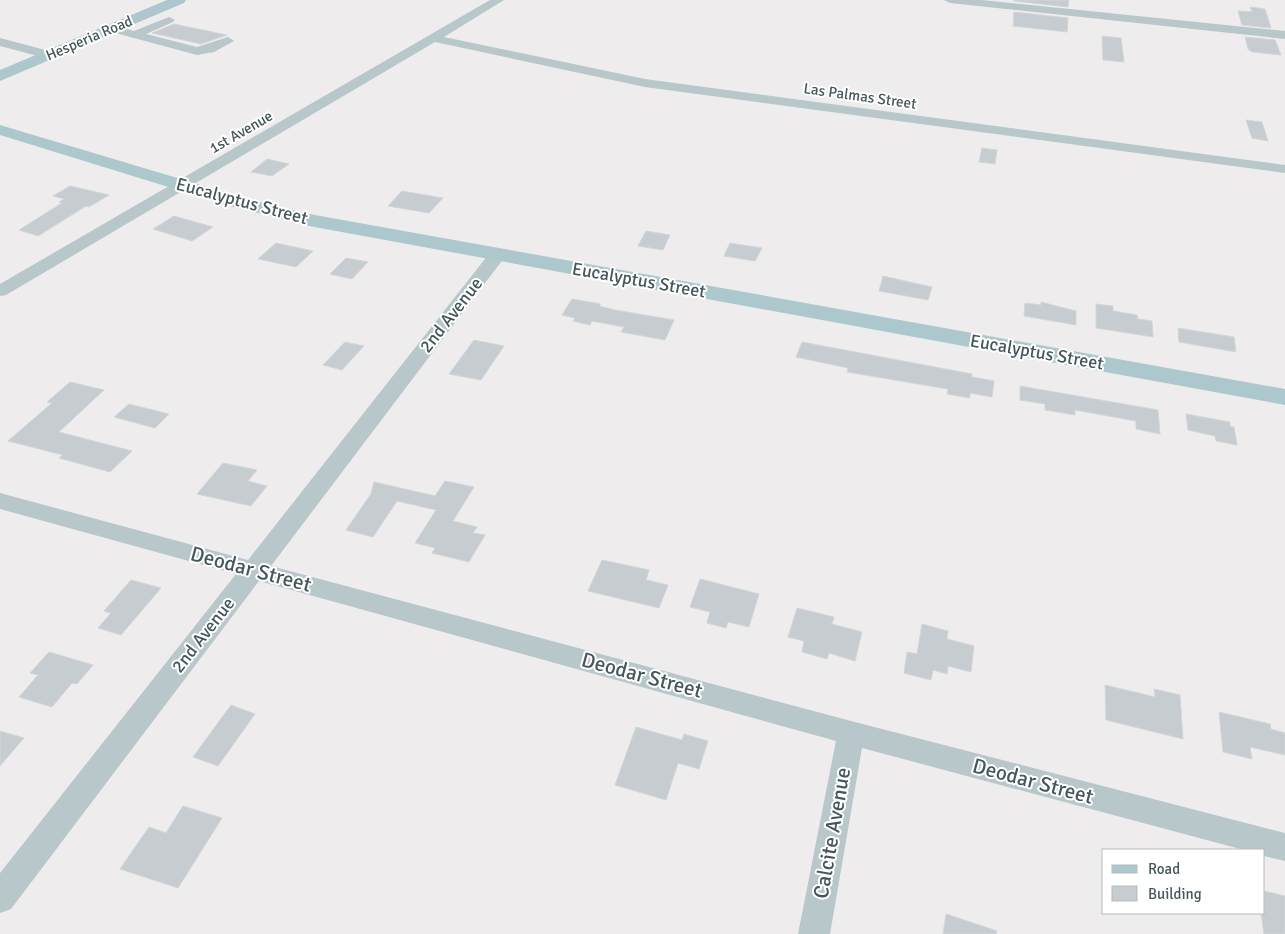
<svg xmlns="http://www.w3.org/2000/svg" width="1285" height="934" font-family="Signika,sans-serif">
<style>
.building{fill:#c6cccf;stroke:#d1d6d8}
.lines{fill:none;stroke-linecap:round;stroke-linejoin:round}
.minor{fill:#b8c7ca;fill-rule:evenodd}
.major{fill:#acc8cc;fill-rule:evenodd}
.labels{text-anchor:middle;dominant-baseline:central;stroke-width:4;stroke-linejoin:round;paint-order:stroke}
.far-street-label{font-size:15px;fill:#45575a;stroke:#fff}
.street-label{font-size:18px;fill:#45575a;stroke:#fff}
.near-street-label{font-size:21px;fill:#45575a;stroke:#fff}
</style>
<rect width="100%" height="100%" fill="#efecee"/>
<g class="building">
<polygon points="1014,0 1069,0 1068,7 1014,1"/>
<polygon points="1250,7 1265,9 1271,28 1242,25 1238,11 1252,12"/>
<polygon points="1014,12 1068,18 1067,32 1013,26"/>
<polygon points="174,24 227,35 201,44 152,33"/>
<polygon points="1102,36 1121,38 1124,62 1103,60"/>
<polygon points="1245,37 1275,40 1281,55 1252,52 1248,49"/>
<polygon points="1246,120 1262,122 1268,141 1252,138"/>
<polygon points="982,148 997,150 995,164 979,162"/>
<polygon points="267,159 289,164 272,176 251,172"/>
<polygon points="70,186 109,195 89,207 86,206 38,236 19,230 62,203 59,202 64,199 53,196"/>
<polygon points="402,191 443,198 429,213 388,206"/>
<polygon points="174,216 213,227 192,241 153,229"/>
<polygon points="646,231 670,235 663,250 638,246"/>
<polygon points="276,243 313,251 296,267 258,259"/>
<polygon points="730,243 762,248 755,261 724,256"/>
<polygon points="346,258 368,262 352,279 330,274"/>
<polygon points="883,276 932,287 928,300 879,291"/>
<polygon points="572,299 601,304 599,306 615,310 674,320 665,340 621,332 624,327 592,321 590,325 573,321 575,318 562,315"/>
<polygon points="1041,302 1076,311 1076,325 1024,316 1025,303 1041,305"/>
<polygon points="1096,304 1113,306 1113,311 1137,315 1138,319 1152,321 1153,337 1096,328"/>
<polygon points="1178,328 1234,337 1236,352 1179,342"/>
<polygon points="474,340 504,346 481,380 449,374"/>
<polygon points="345,342 364,346 342,370 323,365"/>
<polygon points="802,342 972,374 972,377 994,381 992,397 970,393 970,398 947,394 948,389 847,372 848,368 796,357"/>
<polygon points="70,382 104,390 59,432 132,451 110,472 59,458 63,455 8,441 52,403 47,402"/>
<polygon points="1020,386 1158,410 1160,434 1136,429 1136,421 1075,410 1075,415 1045,410 1045,404 1020,400"/>
<polygon points="129,404 169,414 155,428 114,417"/>
<polygon points="1186,414 1230,422 1230,426 1234,427 1237,445 1216,441 1215,436 1188,430"/>
<polygon points="223,463 257,470 248,481 267,486 251,506 197,494"/>
<polygon points="445,481 474,487 453,521 477,527 473,533 485,535 469,562 432,553 435,548 415,543 436,510 397,501 373,537 346,530 371,494 374,482 435,496"/>
<polygon points="602,560 649,570 646,580 668,585 659,608 588,591"/>
<polygon points="700,579 759,594 749,627 728,622 726,628 707,623 710,612 690,607"/>
<polygon points="131,580 161,588 121,635 98,628 111,613 104,611"/>
<polygon points="797,608 834,617 832,624 862,632 855,661 829,653 827,659 802,652 804,641 788,637"/>
<polygon points="922,624 948,631 947,639 974,646 971,672 948,666 947,674 933,670 931,680 904,673 907,652 917,654"/>
<polygon points="49,652 93,665 77,684 72,683 52,707 19,697 38,675 30,673"/>
<polygon points="1105,685 1155,697 1154,689 1180,695 1183,739 1106,720"/>
<polygon points="231,705 255,714 218,766 193,757"/>
<polygon points="1219,712 1270,724 1271,729 1285,733 1285,755 1250,747 1252,759 1223,752"/>
<polygon points="636,727 682,740 684,734 708,741 699,769 678,763 666,800 615,785"/>
<polygon points="0,731 24,738 0,766"/>
<polygon points="183,806 222,818 178,888 120,869 149,827 166,833"/>
<polygon points="1264,891 1285,896 1285,934 1264,934 1261,913 1264,913"/>
<polygon points="946,914 997,931 996,934 943,934"/>
</g>
<g class="lines">
<g class="minor">
<polygon points="490,0 504,0 444,37 645,79 1285,165 1285,173 645,87 435,42 6,295 0,296 0,284"/>
<polygon points="944,0 982,0 1285,31 1285,39 950,3"/>
<polygon points="169,17 175,20 173,22 146,34 197,47 228,37 234,41 214,52 197,55 108,31 106,29 112,25 134,31"/>
<polygon points="0,38 53,52 55,55 49,59 0,46"/>
<polygon points="498,249 504,250 506,254 504,258 271,566 851,721 1285,833 1285,861 1264,856 1264,850 1244,850 862,748 830,934 798,934 836,741 259,581 11,909 0,913 0,873 236,574 0,509 0,493 248,560 492,250"/>
</g>
<g class="major">
<polygon points="167,0 186,0 184,3 0,81 0,70"/>
<polygon points="0,125 244,198 309,214 1285,389 1285,405 309,226 230,206 0,135"/>
</g>
</g>
<g class="labels">
<g class="far-street-label">
<text transform="translate(89 38) rotate(-23)">Hesperia Road</text>
<text transform="translate(860 96) rotate(8)">Las Palmas Street</text>
<text transform="translate(241 132) rotate(-30)">1st Avenue</text>
</g>
<g class="street-label">
<text transform="translate(242 201) rotate(15)">Eucalyptus Street</text>
<text transform="translate(639 280) rotate(10)">Eucalyptus Street</text>
<text transform="translate(451 315) rotate(-52)">2nd Avenue</text>
<text transform="translate(1037 352) rotate(10)">Eucalyptus Street</text>
<text transform="translate(203 635) rotate(-52)">2nd Avenue</text>
</g>
<g class="near-street-label">
<text transform="translate(251 569) rotate(15)">Deodar Street</text>
<text transform="translate(642 675) rotate(15)">Deodar Street</text>
<text transform="translate(1033 781) rotate(15)">Deodar Street</text>
<text transform="translate(832 833) rotate(-80)">Calcite Avenue</text>
</g>
</g>
<rect x="1102" y="849" width="162" height="65" fill="#ffffff" stroke="#b5bcbd"/>
<rect x="1112" y="865" width="25" height="8" fill="#acc8cc" stroke="#b5bcbd"/>
<text x="1148" y="874" font-size="15" fill="#45575a">Road</text>
<rect x="1112" y="886" width="25" height="15" fill="#c6cccf" stroke="#b5bcbd"/>
<text x="1148" y="899" font-size="15" fill="#45575a">Building</text>
</svg>
